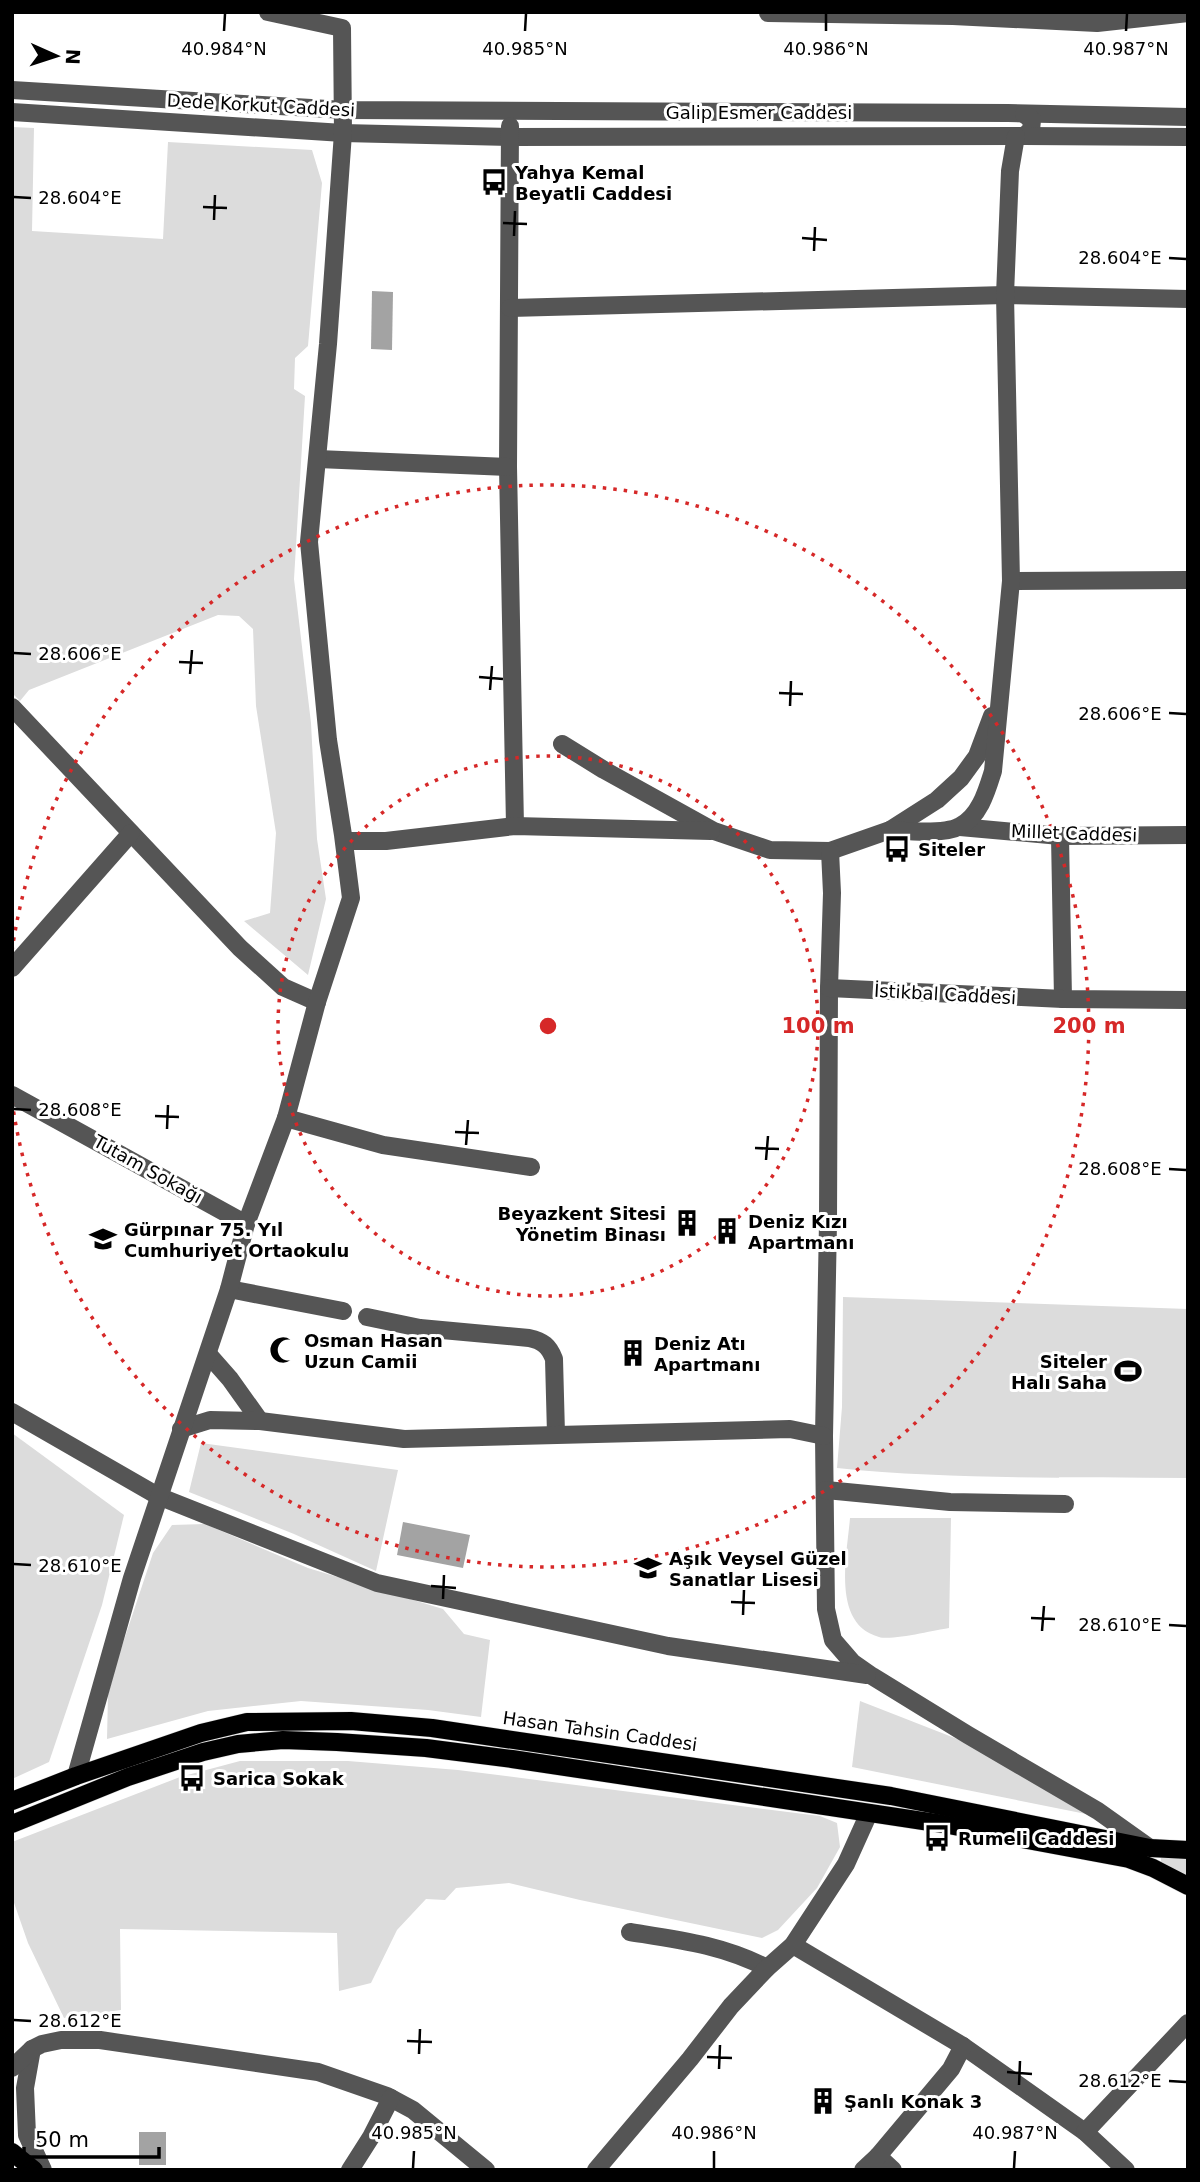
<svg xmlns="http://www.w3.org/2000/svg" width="1200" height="2182" font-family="'DejaVu Sans',sans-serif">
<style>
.green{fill:#dcdcdc}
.water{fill:#a3a3a3}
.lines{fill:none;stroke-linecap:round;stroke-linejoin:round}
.major-casing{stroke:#dbdbdb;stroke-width:19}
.minor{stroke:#555;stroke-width:18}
.major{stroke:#000;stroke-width:18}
.ticks{fill:none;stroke:#000;stroke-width:2.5}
.ring{fill:none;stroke:#d62828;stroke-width:3.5;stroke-dasharray:3.5 7}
.labels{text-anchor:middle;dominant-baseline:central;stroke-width:6;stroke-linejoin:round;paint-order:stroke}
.street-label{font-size:18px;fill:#000;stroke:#fff}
.poi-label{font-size:18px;font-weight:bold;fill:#000;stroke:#fff;text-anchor:start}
.ticks-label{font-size:18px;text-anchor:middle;fill:#000;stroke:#fff;stroke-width:6;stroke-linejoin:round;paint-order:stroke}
.centre{fill:#d62828;stroke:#fff;stroke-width:3.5}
.ring-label{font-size:21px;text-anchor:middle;font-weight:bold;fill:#d62828;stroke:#fff;stroke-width:6;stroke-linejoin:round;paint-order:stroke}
</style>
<rect width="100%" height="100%" fill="#fff"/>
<g class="green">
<polygon points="12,127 34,128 32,231 163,239 168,142 312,150 322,183 308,346 295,358 294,389 305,396 294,579 311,723 317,839 326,899 308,975 244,921 270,913 276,833 256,706 253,629 239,616 218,615 29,690 20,701 12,693"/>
<path d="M843,1297L1188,1309V1478C1071,1477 954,1480 837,1468L842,1407Z"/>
<polygon points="12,1433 124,1515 102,1605 49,1762 12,1779"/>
<polygon points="201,1443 398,1470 376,1571 294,1534 189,1492"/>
<path d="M850,1518H951L949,1628C935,1630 891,1641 879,1637C831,1624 847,1555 850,1518Z"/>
<polygon points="205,1524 308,1568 443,1609 464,1634 490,1640 481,1717 428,1710 301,1701 208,1711 107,1739 108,1695 118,1658 153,1553 172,1525"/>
<polygon points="860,1701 965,1742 1086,1814 852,1767"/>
<polygon points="240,1761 348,1761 458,1770 820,1816 837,1823 840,1847 817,1888 778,1930 762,1938 580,1900 509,1883 456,1888 445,1900 426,1899 397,1930 371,1983 339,1991 337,1933 120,1929 121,2010 64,2018 28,1943 12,1897 12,1842 180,1777"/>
<polygon points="1161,1853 1188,1853 1188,1877 1161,1862"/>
</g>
<g class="water">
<polygon points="372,291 393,292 392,350 371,349"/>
<polygon points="403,1522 470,1535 463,1568 397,1555"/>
<rect x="139" y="2132" width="27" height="33"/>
</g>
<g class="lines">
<defs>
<g id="major">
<polyline points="12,1801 76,1776 201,1733 247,1722 351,1721 432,1728 891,1796 1150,1848 1188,1850"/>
<polyline points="12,1824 128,1777 203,1752 238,1744 283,1740 337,1742 426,1748 512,1759 943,1824 1129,1859 1153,1868 1188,1886"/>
<polyline points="12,2152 34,2170"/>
</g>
</defs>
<use href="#major" class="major-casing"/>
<g class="minor">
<polyline points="768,13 953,16 1097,23 1188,13"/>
<polyline points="12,90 344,110 1008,113 1188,117"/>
<polyline points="12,112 343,133 510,137 1024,136 1031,130 1032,120 1024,114"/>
<polyline points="510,126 508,467 515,826"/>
<polyline points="1024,136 1188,137"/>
<polyline points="510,308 1005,295 1188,299"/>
<polyline points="318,459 508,467"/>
<polyline points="1011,581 1188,580"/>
<polyline points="12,707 240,948 283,987 317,1002"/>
<polyline points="562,744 604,770 714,831 770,850 830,851 890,830 937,800 961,778 977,756 992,716"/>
<polyline points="960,827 1060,836 1188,835"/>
<path d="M890,830C907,831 945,835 960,826C980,816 987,790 993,771L1011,581L1005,295L1010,171L1016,136"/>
<polyline points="1060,836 1063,999"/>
<polyline points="344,841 386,841 515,826 711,831"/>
<polyline points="830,851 832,893 829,988 828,1222 824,1436 826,1609 833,1640 852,1662 872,1676 968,1735 1098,1811 1150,1848"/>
<polyline points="12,968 131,833"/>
<polyline points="829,988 1063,999 1188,1000"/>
<polyline points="12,1095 246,1224"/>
<polyline points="286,1118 383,1145 531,1167"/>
<polyline points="229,1289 343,1311"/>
<path d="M367,1317L420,1328L529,1338C543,1341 549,1346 554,1359L556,1434"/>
<polyline points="208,1354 230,1379 260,1421"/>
<polyline points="12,1412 158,1496 377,1583 668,1646 867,1675"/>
<polyline points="181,1429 210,1420 260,1421 404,1439 790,1429 824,1436"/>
<polyline points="826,1490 950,1502 1065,1504"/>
<polyline points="76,1776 132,1578 229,1289 246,1224 286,1118 317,1002 351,898 343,835 328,740 309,542 328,344 343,133 342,28 268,12"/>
<path d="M630,1932C680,1940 722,1945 767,1968"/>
<polyline points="793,1945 963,2046 1085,2132 1126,2170"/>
<polyline points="32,2049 25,2088 27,2135 43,2170"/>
<polyline points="12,2068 32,2049 42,2044 61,2040 100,2040 318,2072 387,2096 413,2110 486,2170"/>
<polyline points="1085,2132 1188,2023"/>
<polyline points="878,2156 893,2170"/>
<polyline points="350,2170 371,2137 391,2098"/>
<polyline points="596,2170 690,2059 731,2006 767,1968 793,1945 846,1864 869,1813"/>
<polyline points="863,2170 878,2156 951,2069 963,2046"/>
</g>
<use href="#major" class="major"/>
</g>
<path class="ticks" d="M224,31L225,14M525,31L526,14M826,31V14M1126,31L1127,14M14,197L31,198M203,207L227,208M214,220L215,195M503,223L527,224M514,236L515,211M802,238L827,240M814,251L815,227M1169,258L1186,259M14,653L31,654M179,662L203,663M190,674L192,650M479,677L503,679M490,690L492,666M779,693L803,694M790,706L791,681M1169,713L1186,714M14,1109L31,1110M155,1116L179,1117M167,1129L168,1105M455,1132L479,1133M466,1145L468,1120M755,1148L779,1149M766,1160L768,1136M1169,1169L1186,1170M14,1564L31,1565M431,1586L456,1588M443,1599L444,1575M731,1602L755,1603M743,1615L744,1590M1031,1618L1055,1619M1169,1625L1186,1626M1042,1631L1044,1606M14,2020L31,2021M407,2041L432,2042M419,2054L420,2029M707,2057L732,2058M719,2069L720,2045M1007,2072L1032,2074M1169,2081L1186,2082M1019,2085L1020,2061M413,2168L414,2151M714,2168V2151M1014,2168L1015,2151"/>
<g class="ring">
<circle cx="548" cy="1026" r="270"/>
<path d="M12 951A541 541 0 1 1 12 1101"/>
</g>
<defs>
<symbol id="bus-bare" viewBox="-9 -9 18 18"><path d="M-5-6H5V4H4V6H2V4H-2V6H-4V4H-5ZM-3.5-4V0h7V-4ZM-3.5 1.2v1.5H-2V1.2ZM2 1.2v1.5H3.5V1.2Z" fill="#000" stroke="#fff" stroke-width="2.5" paint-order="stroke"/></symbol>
<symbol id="building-bare" viewBox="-9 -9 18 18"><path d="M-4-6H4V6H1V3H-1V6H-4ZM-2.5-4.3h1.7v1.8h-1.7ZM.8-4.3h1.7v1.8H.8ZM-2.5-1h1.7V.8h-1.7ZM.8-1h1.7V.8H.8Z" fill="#000" stroke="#fff" stroke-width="2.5" paint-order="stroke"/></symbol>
<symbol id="school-bare" viewBox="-9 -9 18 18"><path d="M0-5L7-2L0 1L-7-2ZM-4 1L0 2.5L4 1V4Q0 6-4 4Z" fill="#000" stroke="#fff" stroke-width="2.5" paint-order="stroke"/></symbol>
<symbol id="mosque-bare" viewBox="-9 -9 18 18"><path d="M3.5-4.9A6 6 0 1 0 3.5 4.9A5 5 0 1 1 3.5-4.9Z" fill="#000" stroke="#fff" stroke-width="2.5" paint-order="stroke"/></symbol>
<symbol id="stadium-bare" viewBox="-9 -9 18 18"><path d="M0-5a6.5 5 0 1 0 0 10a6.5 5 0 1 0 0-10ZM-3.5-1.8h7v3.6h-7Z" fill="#000" stroke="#fff" stroke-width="2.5" paint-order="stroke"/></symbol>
</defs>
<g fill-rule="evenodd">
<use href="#bus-bare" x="475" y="163" width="38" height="38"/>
<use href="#bus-bare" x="878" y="830" width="38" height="38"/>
<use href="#building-bare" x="668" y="1204" width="38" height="38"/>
<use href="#building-bare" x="708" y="1212" width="38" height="38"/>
<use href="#school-bare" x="84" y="1220" width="38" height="38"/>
<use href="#mosque-bare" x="264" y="1331" width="38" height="38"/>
<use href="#building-bare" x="614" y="1334" width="38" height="38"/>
<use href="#stadium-bare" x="1109" y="1352" width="38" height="38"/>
<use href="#school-bare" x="629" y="1549" width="38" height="38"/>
<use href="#bus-bare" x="173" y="1759" width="38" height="38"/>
<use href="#bus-bare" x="918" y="1819" width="38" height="38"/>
<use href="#building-bare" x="804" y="2082" width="38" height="38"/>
</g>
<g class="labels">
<g class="street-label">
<text transform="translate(261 105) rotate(3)">Dede Korkut Caddesi</text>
<text x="759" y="112">Galip Esmer Caddesi</text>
<text transform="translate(1074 833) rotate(2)">Millet Caddesi</text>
<text transform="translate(945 994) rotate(3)">İstikbal Caddesi</text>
<text transform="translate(148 1169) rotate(29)">Tutam Sokağı</text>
<text transform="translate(600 1731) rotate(8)">Hasan Tahsin Caddesi</text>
</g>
<g class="poi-label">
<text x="515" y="172">Yahya Kemal<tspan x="515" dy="21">Beyatli Caddesi</tspan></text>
<text x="918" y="849">Siteler</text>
<text x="666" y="1213" text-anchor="end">Beyazkent Sitesi<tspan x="666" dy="21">Yönetim Binası</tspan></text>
<text x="748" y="1221">Deniz Kızı<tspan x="748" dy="21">Apartmanı</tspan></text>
<text x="124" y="1229">Gürpınar 75. Yıl<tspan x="124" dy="21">Cumhuriyet Ortaokulu</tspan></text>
<text x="304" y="1340">Osman Hasan<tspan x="304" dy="21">Uzun Camii</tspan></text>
<text x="654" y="1343">Deniz Atı<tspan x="654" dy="21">Apartmanı</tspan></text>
<text x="1107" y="1361" text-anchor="end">Siteler<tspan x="1107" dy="21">Halı Saha</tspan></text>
<text x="669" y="1558">Aşık Veysel Güzel<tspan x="669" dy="21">Sanatlar Lisesi</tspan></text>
<text x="213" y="1778">Sarica Sokak</text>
<text x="958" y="1838">Rumeli Caddesi</text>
<text x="844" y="2101">Şanlı Konak 3</text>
</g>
</g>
<g class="ticks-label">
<text x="224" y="55">40.984°N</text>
<text x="525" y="55">40.985°N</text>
<text x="826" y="55">40.986°N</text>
<text x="1126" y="55">40.987°N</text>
<text x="80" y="204">28.604°E</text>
<text x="1120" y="264">28.604°E</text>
<text x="80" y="660">28.606°E</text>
<text x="1120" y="720">28.606°E</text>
<text x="80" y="1116">28.608°E</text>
<text x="1120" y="1175">28.608°E</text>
<text x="80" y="1572">28.610°E</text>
<text x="1120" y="1631">28.610°E</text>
<text x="80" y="2027">28.612°E</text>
<text x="1120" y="2087">28.612°E</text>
<text x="414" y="2139">40.985°N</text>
<text x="714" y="2139">40.986°N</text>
<text x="1015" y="2139">40.987°N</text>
</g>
<circle cx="548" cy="1026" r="10" class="centre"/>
<g class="ring-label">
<text x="818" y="1033">100 m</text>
<text x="1089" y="1033">200 m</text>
</g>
<rect width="1200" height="2182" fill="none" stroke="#000000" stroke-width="28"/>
<g transform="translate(56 56) rotate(93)" stroke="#ffffff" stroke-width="5" paint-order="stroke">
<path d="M0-5L12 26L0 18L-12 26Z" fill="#000000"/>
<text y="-10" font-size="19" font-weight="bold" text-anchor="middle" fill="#000000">N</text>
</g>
<path d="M24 2147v10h135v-10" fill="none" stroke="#000000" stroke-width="3.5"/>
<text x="35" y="2147" font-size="21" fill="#000000" stroke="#ffffff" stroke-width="5" paint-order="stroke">50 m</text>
</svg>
